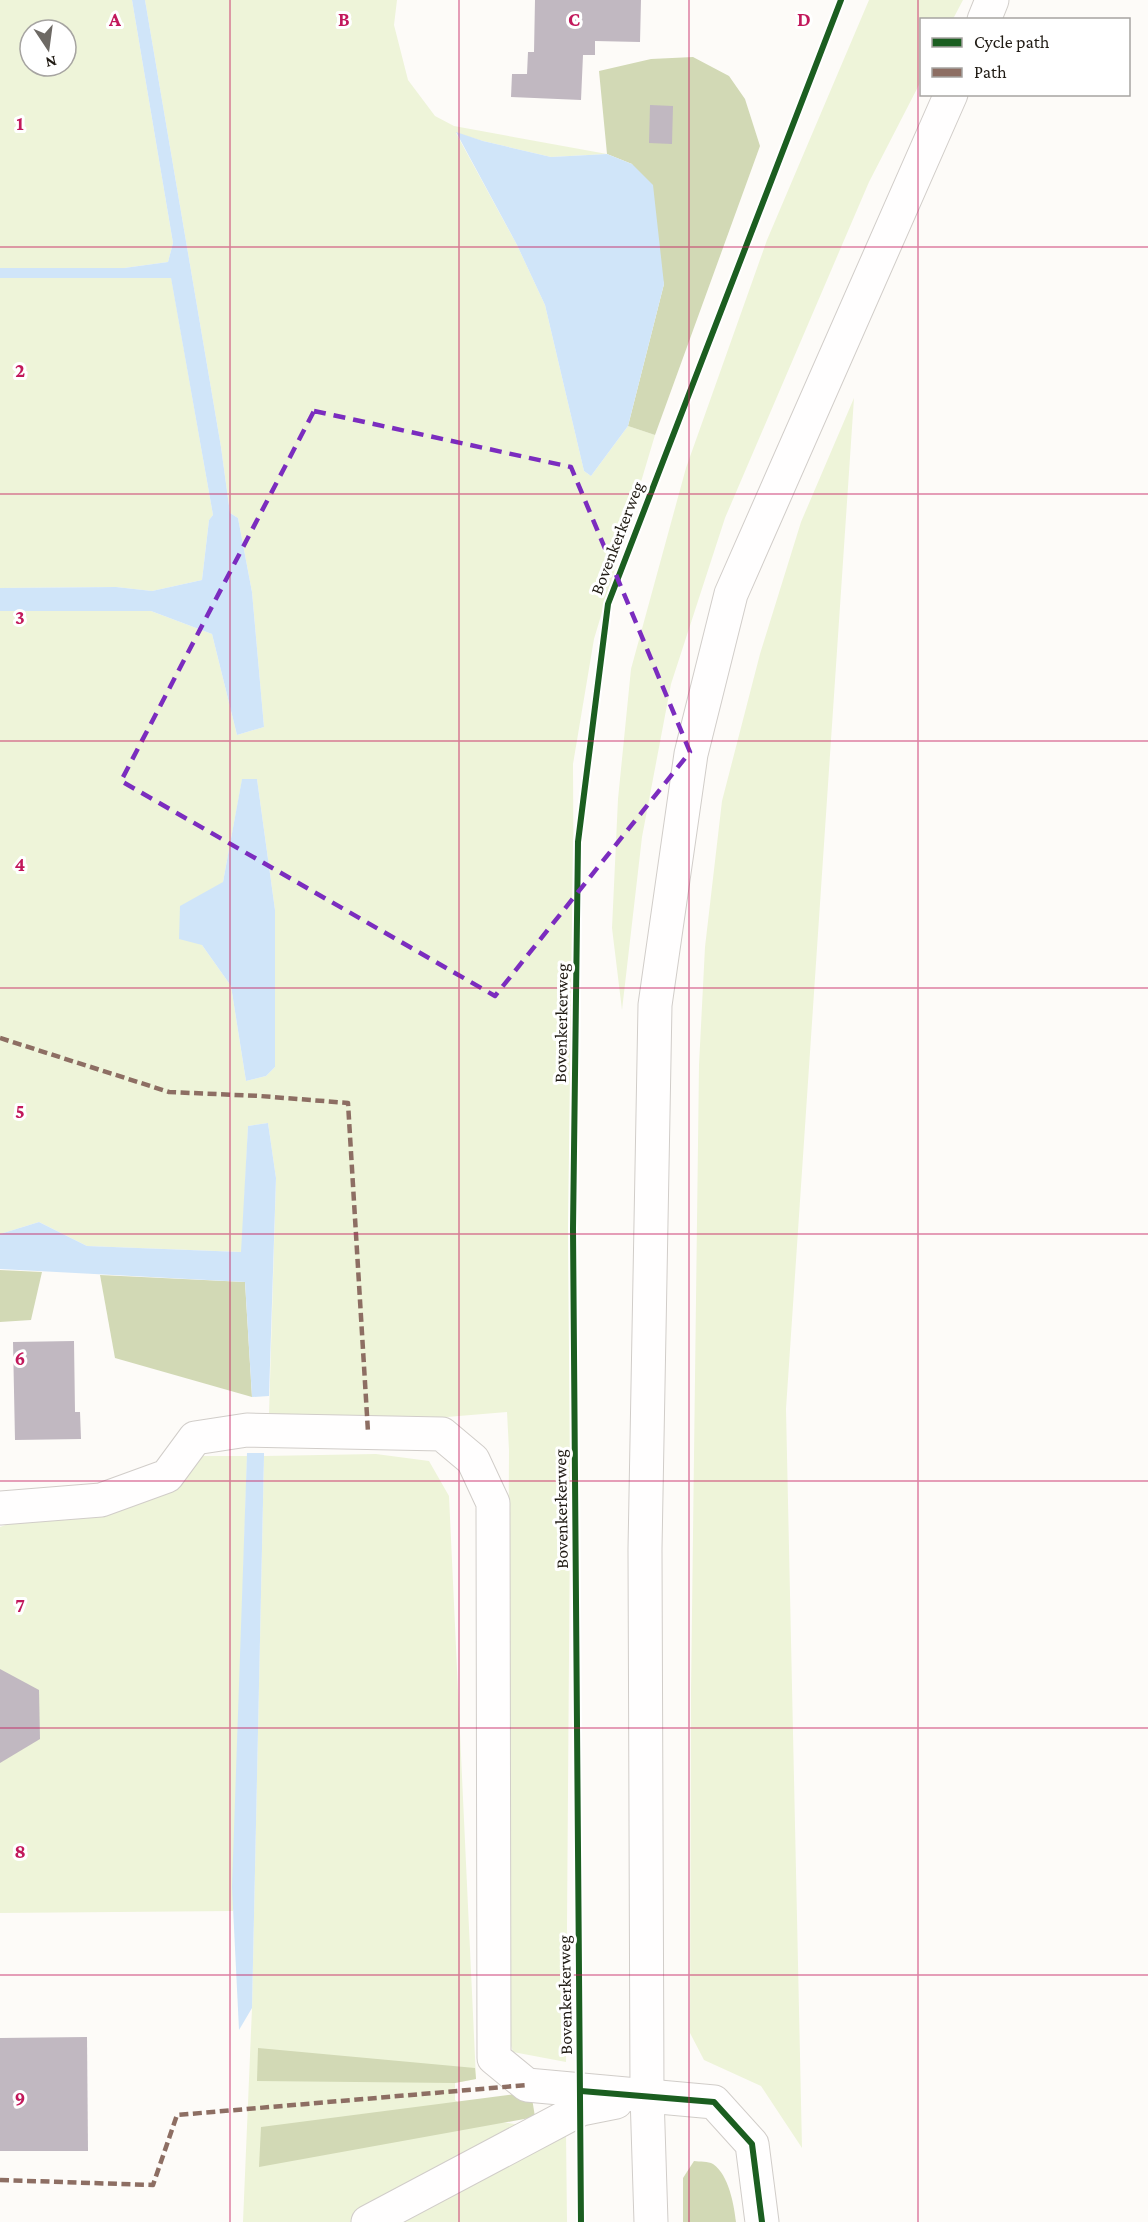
<svg xmlns="http://www.w3.org/2000/svg" width="1148" height="2222" font-family="'Crimson Pro',serif">
<style>
.green{fill:#eef4d9;fill-rule:evenodd}
.forest{fill:#d2d9b5}
.water{fill:#d0e5f9}
.building{fill:#c1b8c1}
.lines{fill:none;stroke-linecap:round;stroke-linejoin:round}
.minor-casing{stroke:#d1cdc9;stroke-width:35}
.major-casing{stroke:#d1cdc9;stroke-width:35}
.minor{stroke:#fffefe;stroke-width:33}
.major{stroke:#fffefe;stroke-width:33}
.quiet{stroke:#8d6e63;stroke-width:4.5;stroke-dasharray:9 4.5;stroke-linecap:butt}
.cycleway-casing{stroke:#fff;stroke-width:10}
.cycleway{stroke:#1b5e20;stroke-width:6}
.marked{fill:none;stroke:#7b2cbf;stroke-width:4.5;stroke-dasharray:12 8;stroke-linejoin:round}
.grid{fill:none;stroke:#c2185b;stroke-width:1.5;stroke-opacity:0.55}
.labels{text-anchor:middle;dominant-baseline:central;stroke-width:6;stroke-linejoin:round;paint-order:stroke}
.street-label{font-size:18px;fill:#201b14;stroke:#fff}
.grid-label{font-size:20px;text-anchor:middle;font-weight:bold;fill:#c2185b;stroke:#fff;stroke-width:6;stroke-linejoin:round;paint-order:stroke}
</style>
<rect width="100%" height="100%" fill="#fdfbf8"/>
<g class="green">
<path d="M0,0H132L173,243L168,262L124,268H0ZM30,30H66V66H30Z"/>
<path d="M145,0H397L394,25L408,80L435,116L454,126L607,154L551,157L483,141L456,133L517,245L545,305L584,471L591,476L628,426L655,435L594,639L573,764L574,976L566,2062L513,2052L506,2029L509,1450L507,1412L447,1417L269,1415L276,1178L268,1123L248,1126L242,1252L87,1246L39,1222L0,1234V611H151L212,634L237,735L264,727L252,592L238,518L230,513L221,447ZM257,779L275,910V1067L266,1076L246,1081L231,986L202,945L223,882L242,780Z"/>
<polygon points="869,0 963,0 953,19 922,20 921,81 869,182 725,518 671,684 642,837 622,1010 612,928 618,799 631,669 686,468 767,240"/>
<polygon points="171,277 213,515 209,520 202,580 152,591 116,587 0,588 0,278"/>
<polygon points="854,398 786,1409 802,2148 761,2086 704,2060 690,2033 691,1691 699,1065 705,947 722,801 760,654 801,522"/>
<polygon points="376,1454 429,1461 449,1496 476,2079 455,2083 455,2100 476,2118 566,2132 567,2222 243,2222 252,2008 264,1456"/>
<polygon points="202,1456 247,1456 233,1911 0,1913 0,1527"/>
</g>
<g class="forest">
<polygon points="693,57 729,76 745,99 760,146 655,435 628,426 664,284 632,164 607,154 599,71 651,59"/>
<polygon points="0,1270 42,1272 31,1320 0,1322"/>
<polygon points="100,1275 245,1282 252,1397 115,1358"/>
<polygon points="258,2048 475,2068 476,2079 455,2083 257,2081"/>
<polygon points="531,2092 535,2117 259,2167 261,2127"/>
<path d="M694,2161C700,2162 708,2161 713,2164C729,2175 734,2205 736,2222H683V2178Z"/>
</g>
<g class="water">
<polygon points="132,0 145,0 221,447 230,513 238,518 252,592 264,727 237,735 212,634 151,611 0,611 0,588 116,587 152,591 202,580 209,520 213,515 171,278 0,278 0,268 124,268 168,262 173,243"/>
<polygon points="456,132 483,141 551,157 607,154 632,164 653,185 664,284 628,426 591,476 584,471 545,305 517,245"/>
<polygon points="242,779 257,779 275,910 275,1067 266,1076 246,1081 231,986 202,945 179,939 180,906 223,882"/>
<polygon points="268,1123 276,1178 269,1396 252,1397 245,1282 0,1269 0,1234 39,1222 87,1246 241,1252 248,1126"/>
<polygon points="247,1453 264,1453 264,1456 252,2008 239,2030 232,1887"/>
</g>
<g class="building">
<polygon points="535,0 641,0 640,42 595,41 595,55 583,55 581,100 511,97 512,74 527,74 528,52 534,52"/>
<polygon points="650,105 673,106 672,144 649,143"/>
<polygon points="74,1341 75,1412 80,1412 81,1439 15,1440 13,1342"/>
<polygon points="0,1669 39,1690 40,1739 0,1763"/>
<polygon points="87,2037 88,2151 0,2151 0,2038"/>
</g>
<g class="lines">
<defs>
<g id="minor">
<polyline points="0,1508 101,1500 167,1476 195,1438 247,1430 442,1434 473,1460 493,1503 494,2058 527,2085 714,2102 752,2144 762,2222"/>
<polyline points="368,2222 581,2109 616,2102"/>
</g>
<g id="major">
<polyline points="984,20 992,0"/>
<polyline points="651,2222 647,2095 645,1549 655,1005 691,754 731,594 951,94"/>
</g>
</defs>
<use href="#minor" class="minor-casing"/>
<use href="#major" class="major-casing"/>
<use href="#minor" class="minor"/>
<use href="#major" class="major"/>
<g class="quiet">
<polyline points="0,1038 169,1092 260,1096 348,1103 368,1432"/>
<polyline points="0,2180 153,2185 177,2115 527,2085"/>
</g>
<defs>
<g id="cycleway">
<polyline points="581,2091 714,2102 752,2144 762,2222"/>
<polyline points="581,2222 573,1229 578,842 608,604 841,0"/>
</g>
</defs>
<use href="#cycleway" class="cycleway-casing"/>
<use href="#cycleway" class="cycleway"/>
</g>
<path class="marked" d="M314,411L571,467L690,752L495,996L121,781Z"/>
<path class="grid" d="M230,0V2222M459,0V2222M689,0V2222M918,0V2222M0,247H1148M0,494H1148M0,741H1148M0,988H1148M0,1234H1148M0,1481H1148M0,1728H1148M0,1975H1148"/>
<g class="labels">
<g class="street-label">
<text transform="translate(617 538) rotate(-69)">Bovenkerkerweg</text>
<text transform="translate(561 1023) rotate(-89)">Bovenkerkerweg</text>
<text transform="translate(561 1509) rotate(-91)">Bovenkerkerweg</text>
<text transform="translate(565 1995) rotate(-91)">Bovenkerkerweg</text>
</g>
</g>
<g class="grid-label">
<text x="115" y="26">A</text>
<text x="344" y="26">B</text>
<text x="574" y="26">C</text>
<text x="804" y="26">D</text>
<text x="20" y="130">1</text>
<text x="20" y="377">2</text>
<text x="20" y="624">3</text>
<text x="20" y="871">4</text>
<text x="20" y="1118">5</text>
<text x="20" y="1365">6</text>
<text x="20" y="1612">7</text>
<text x="20" y="1858">8</text>
<text x="20" y="2105">9</text>
</g>
<rect x="920" y="18" width="210" height="78" fill="#ffffff" stroke="#a6a4a1" stroke-width="1.5"/>
<rect x="932" y="38" width="30" height="9" fill="#1b5e20" stroke="#a6a4a1" stroke-width="1.5"/>
<text x="974" y="48" font-size="18" fill="#201b14">Cycle path</text>
<rect x="932" y="68" width="30" height="9" fill="#8d6e63" stroke="#a6a4a1" stroke-width="1.5"/>
<text x="974" y="78" font-size="18" fill="#201b14">Path</text>
<g transform="translate(48 48) rotate(167)"><circle r="28" fill="#ffffff" stroke="#a6a4a1" stroke-width="1.5"/>
<path d="M0-4.5L10 22L0 15L-10 22Z" fill="#6d6964"/>
<text y="-9" font-size="16" font-weight="bold" text-anchor="middle" fill="#201b14">N</text>
</g>
</svg>
